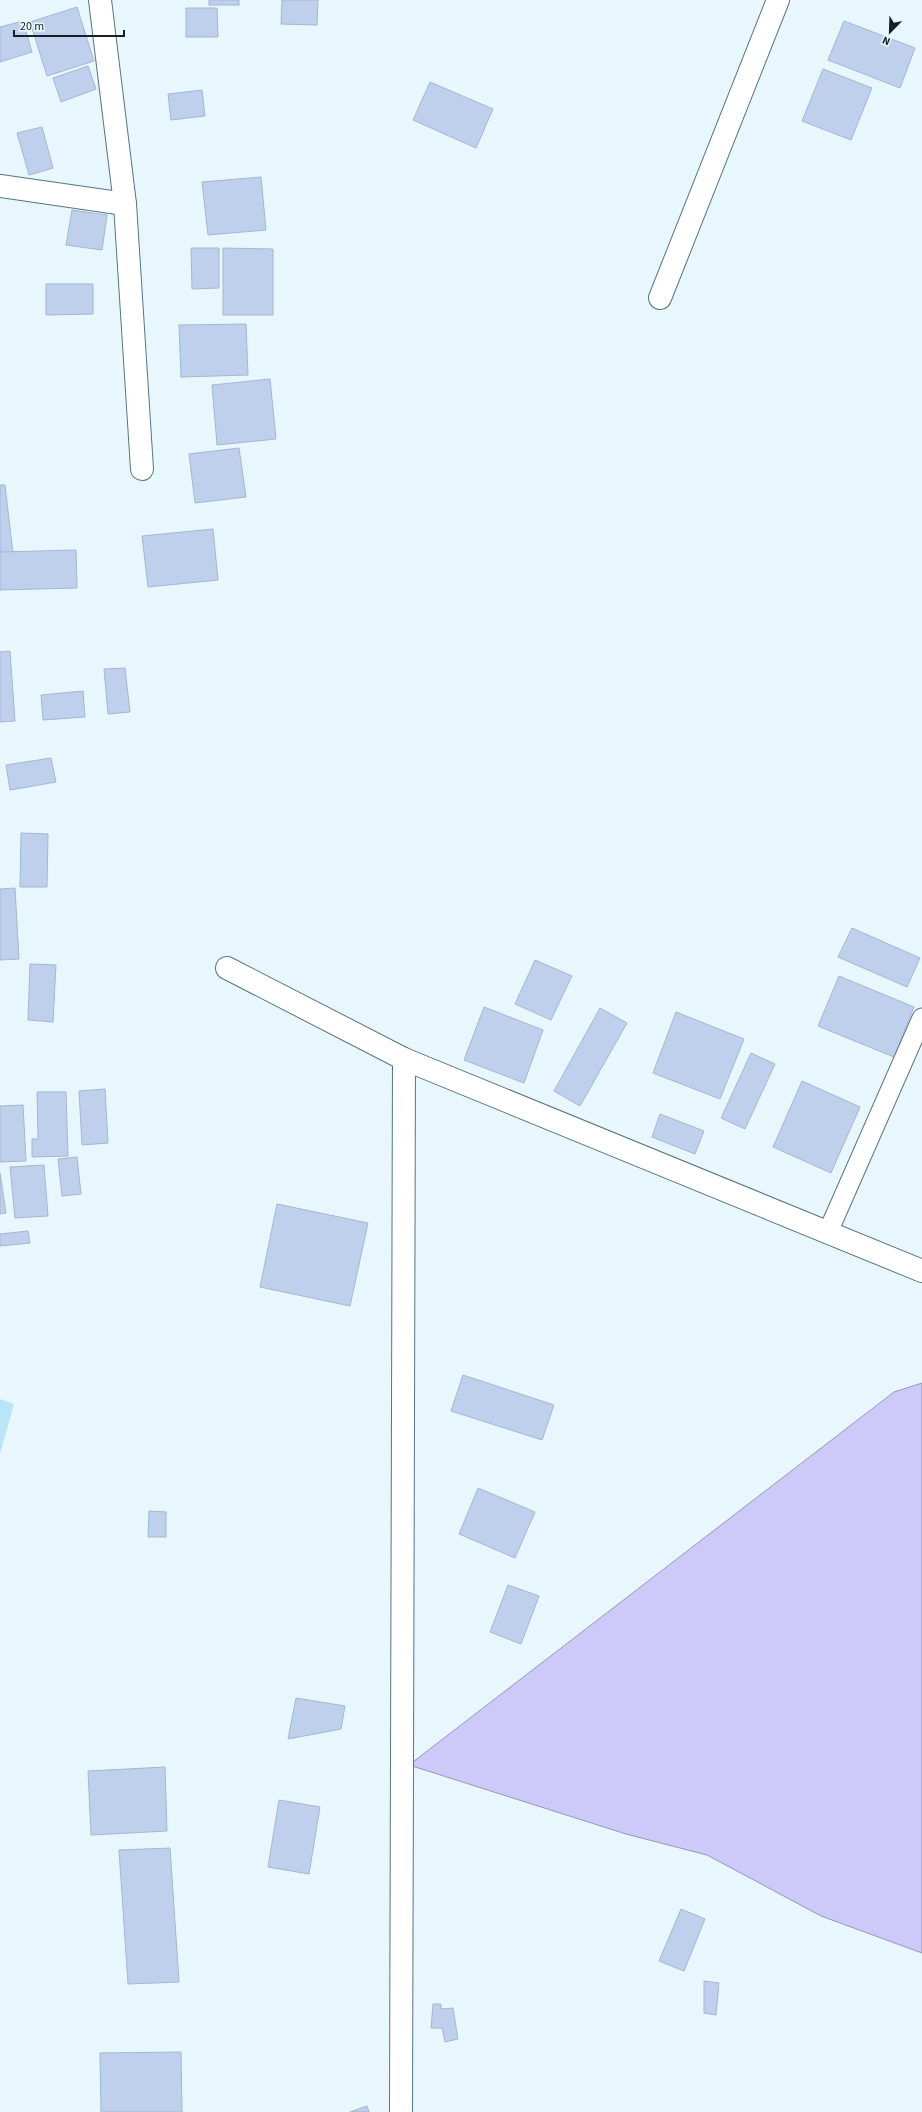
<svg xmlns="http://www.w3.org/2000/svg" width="922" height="2112" font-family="'Source Sans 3',sans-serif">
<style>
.green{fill:#bae4f8}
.water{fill:#cdc9f9;stroke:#9697ba}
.building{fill:#bed0ec;stroke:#a5b6d2}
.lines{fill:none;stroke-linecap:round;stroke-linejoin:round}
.lane-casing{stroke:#557585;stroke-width:21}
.street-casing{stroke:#557585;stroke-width:24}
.lane{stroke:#fff;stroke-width:19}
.street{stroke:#fff;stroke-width:22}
</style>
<rect width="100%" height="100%" fill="#e8f6fd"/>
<polygon class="green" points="0,1399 14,1404 0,1454"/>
<polygon class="water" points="922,1383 922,1953 821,1916 707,1855 626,1834 409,1765 894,1392"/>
<g class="building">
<rect x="209" y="0" width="30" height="5"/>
<polygon points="282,0 318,0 317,25 281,24"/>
<polygon points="77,7 94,61 47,76 30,22"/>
<polygon points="186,8 217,8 218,37 186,37"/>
<polygon points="23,21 32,52 0,62 0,27"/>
<polygon points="844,21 915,48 900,88 828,60"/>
<polygon points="88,66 96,89 61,102 53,78"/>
<polygon points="823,69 872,88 851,140 802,121"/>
<polygon points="430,82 493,109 476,148 413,120"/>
<polygon points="202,90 205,116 171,120 168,94"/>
<polygon points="42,127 53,168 29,175 17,133"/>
<polygon points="261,177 266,230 208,235 202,182"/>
<polygon points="72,210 107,215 102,250 66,245"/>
<polygon points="191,248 219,248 219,288 192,289"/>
<polygon points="223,248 273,249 273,315 223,315"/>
<polygon points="46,284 93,284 93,314 46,315"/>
<polygon points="246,324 248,375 181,377 179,325"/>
<polygon points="270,379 276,439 217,445 212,385"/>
<polygon points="239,448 246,497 195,503 189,454"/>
<polygon points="0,485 5,485 13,553 0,555"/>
<polygon points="213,529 218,580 148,587 142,536"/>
<polygon points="76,550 77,588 0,590 0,552"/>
<polygon points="10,651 15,721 0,722 0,652"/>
<polygon points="125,668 130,712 108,714 104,669"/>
<polygon points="83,691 85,717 43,720 41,695"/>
<polygon points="51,758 56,782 10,790 6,765"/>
<polygon points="21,833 48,834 47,887 20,887"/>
<polygon points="15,888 19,959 0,960 0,889"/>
<polygon points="852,928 920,958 907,987 838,957"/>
<polygon points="535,960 572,976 551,1020 515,1004"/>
<polygon points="30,964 56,965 53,1022 28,1020"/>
<polygon points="839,976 914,1007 894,1057 818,1026"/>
<polygon points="484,1007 543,1030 524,1083 464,1060"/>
<polygon points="600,1008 627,1023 580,1106 554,1091"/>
<polygon points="676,1012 744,1039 720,1099 653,1073"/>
<polygon points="751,1053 775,1064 745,1129 721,1118"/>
<polygon points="802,1081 860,1107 831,1173 773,1147"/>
<polygon points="105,1089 108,1143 82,1145 79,1091"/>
<polygon points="37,1092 66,1092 68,1156 32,1157 32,1139 38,1139"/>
<polygon points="23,1105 26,1161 0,1162 0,1106"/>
<polygon points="660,1114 704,1131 695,1154 652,1137"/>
<polygon points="77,1157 81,1194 62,1196 58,1159"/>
<polygon points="44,1165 48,1216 15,1218 10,1167"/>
<polygon points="0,1173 6,1213 0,1214"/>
<polygon points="277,1204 368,1223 350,1306 260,1287"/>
<polygon points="28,1231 30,1243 0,1246 0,1234"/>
<polygon points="463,1375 554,1405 542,1440 451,1411"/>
<polygon points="478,1488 535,1512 515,1558 459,1534"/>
<polygon points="149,1511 166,1512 166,1537 148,1537"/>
<polygon points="508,1585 539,1596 521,1644 490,1632"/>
<polygon points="296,1698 345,1706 341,1729 288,1739"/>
<polygon points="165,1767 167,1831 91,1835 88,1771"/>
<polygon points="279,1800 320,1807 309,1874 268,1867"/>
<polygon points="170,1848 179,1982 128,1984 119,1850"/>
<polygon points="681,1909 705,1919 684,1971 659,1961"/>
<polygon points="704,1981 719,1983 716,2015 704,2013"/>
<polygon points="433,2004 441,2004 441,2009 453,2008 458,2039 445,2042 442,2028 431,2028"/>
<polygon points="181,2052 182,2112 101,2112 100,2053"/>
<polygon points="367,2106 369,2112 350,2112"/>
</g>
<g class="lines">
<defs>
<polyline id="lane" points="828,1232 922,1018"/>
<g id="street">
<polyline points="100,0 125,204 142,469"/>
<polyline points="0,186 125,204"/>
<polyline points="660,298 778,0"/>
<polyline points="227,968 404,1059 922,1271"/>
<polyline points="401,2112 404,1059"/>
</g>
</defs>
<use href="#lane" class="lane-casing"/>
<use href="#street" class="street-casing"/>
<use href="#lane" class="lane"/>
<use href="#street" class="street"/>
</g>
<g transform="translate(890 32) rotate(203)" stroke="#e8f6fd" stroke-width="3" paint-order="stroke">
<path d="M0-3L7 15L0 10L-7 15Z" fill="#142128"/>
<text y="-6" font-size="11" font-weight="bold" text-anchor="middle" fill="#142128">N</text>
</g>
<path d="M14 30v6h110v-6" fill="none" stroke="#142128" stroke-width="2"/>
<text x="20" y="30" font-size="12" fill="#142128" stroke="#e8f6fd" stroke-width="3" paint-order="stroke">20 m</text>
</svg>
